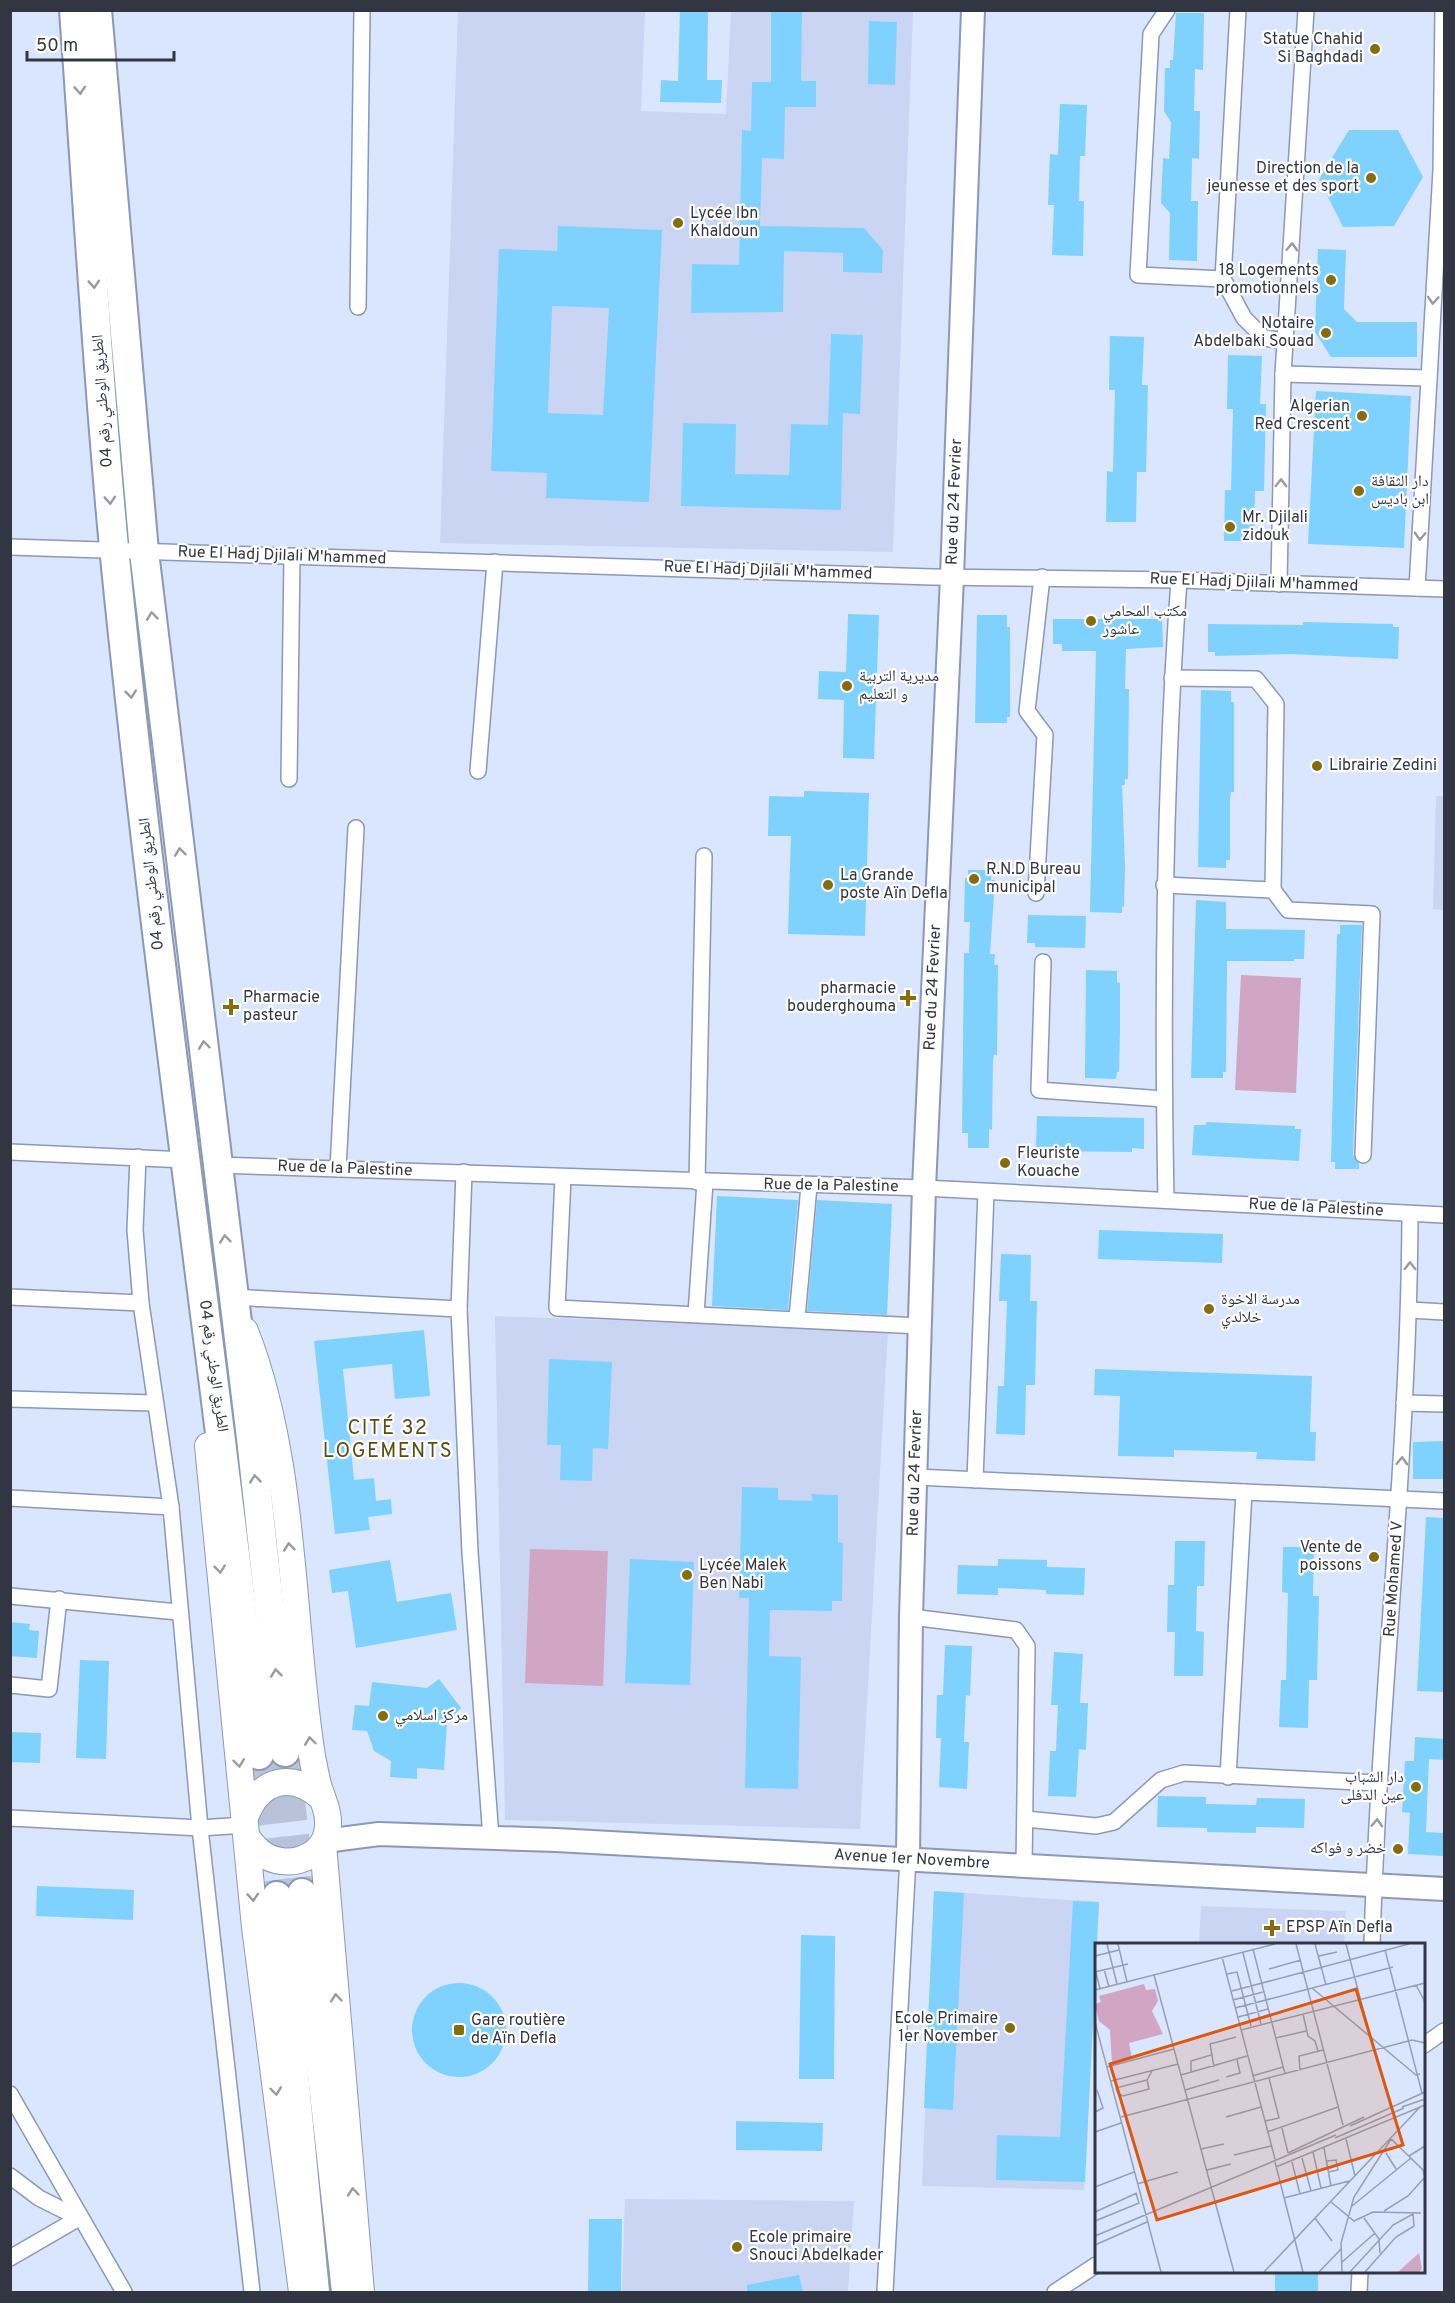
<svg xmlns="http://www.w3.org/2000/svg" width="1455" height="2303" font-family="Overpass,'Noto Naskh Arabic',sans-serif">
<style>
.built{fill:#cad5f4}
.green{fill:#d1a6c4}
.building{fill:#7fd2fd;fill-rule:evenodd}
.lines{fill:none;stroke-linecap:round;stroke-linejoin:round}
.highway-tunnel{stroke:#b8c2d8;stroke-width:28;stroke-dasharray:28 14;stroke-linecap:butt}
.street-casing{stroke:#8c98b5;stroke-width:18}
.secondary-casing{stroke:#8c98b5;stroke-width:26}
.primary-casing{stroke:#8c98b5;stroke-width:28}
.highway-casing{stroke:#8c98b5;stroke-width:32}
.street{stroke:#fff;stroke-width:15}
.secondary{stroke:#fff;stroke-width:22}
.primary{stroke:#fff;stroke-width:26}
.highway{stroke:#fff;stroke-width:28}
.oneway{stroke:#989aa0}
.poi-dot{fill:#856d09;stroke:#fff;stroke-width:2}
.labels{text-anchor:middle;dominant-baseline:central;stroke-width:4.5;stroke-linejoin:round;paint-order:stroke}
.poi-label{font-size:16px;fill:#313642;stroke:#fff;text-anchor:start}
.street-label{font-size:16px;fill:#313642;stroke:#fff}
.quarter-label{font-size:20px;letter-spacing:1.5px;fill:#5c4c0d;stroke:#fff}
.inset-road{fill:none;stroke:#969fb3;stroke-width:1.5}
.view{fill:#df570f;fill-opacity:0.15;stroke:#df570f;stroke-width:3}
.inset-edge{fill:none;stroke:#313642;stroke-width:3}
</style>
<rect width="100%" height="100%" fill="#dae5fe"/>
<g class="built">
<polygon points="458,11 645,11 641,111 726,114 731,11 913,11 893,552 440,543"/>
<polygon points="1436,796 1444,796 1444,910 1433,909"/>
<polygon points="495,1316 888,1330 860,1829 505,1820"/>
<polygon points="934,1891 1099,1902 1084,2190 922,2186"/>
<polygon points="1201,1906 1346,1911 1344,1944 1199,1944"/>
<polygon points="625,2199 854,2201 848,2292 622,2292"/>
</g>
<g class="green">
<polygon points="1241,975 1301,978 1296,1093 1235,1090"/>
<polygon points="530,1549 608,1551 603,1686 525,1683"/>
</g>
<g class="building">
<polygon points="680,10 708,10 707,80 722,80 721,103 660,102 661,80 678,81"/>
<polygon points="771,10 802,10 801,81 816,81 816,107 785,107 784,159 762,158 760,226 864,228 883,250 882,273 843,272 843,253 784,251 783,312 691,313 692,264 739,265 742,130 751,131 752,82 771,82"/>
<polygon points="1176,13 1204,13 1203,70 1195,69 1194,111 1200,111 1199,159 1192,158 1191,201 1198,201 1197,261 1169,260 1170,213 1161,203 1163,158 1169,159 1171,122 1164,111 1165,68 1170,68 1170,60 1173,60"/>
<polygon points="869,21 897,22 895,85 868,84"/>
<polygon points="1060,104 1087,105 1085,156 1080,156 1079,201 1084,201 1083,256 1052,255 1054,205 1048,205 1050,154 1058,155"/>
<polygon points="1349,130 1398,130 1423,177 1394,226 1343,227 1319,179"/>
<path d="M558,226L662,230L649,502L546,498L547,473L491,471L499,249L557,251ZM552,306L609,308L603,415L548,413Z"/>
<polygon points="1318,249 1346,250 1344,309 1357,322 1417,322 1417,357 1331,357 1315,332"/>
<polygon points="831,334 863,335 860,414 843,413 841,510 681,506 683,423 736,424 735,474 789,475 791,424 828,425"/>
<polygon points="1110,336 1144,337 1142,385 1148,385 1146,472 1137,472 1136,522 1106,522 1107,471 1113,472 1115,390 1109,390"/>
<polygon points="1228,355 1262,356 1260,404 1266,404 1264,491 1255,491 1254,541 1224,541 1225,490 1231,490 1233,409 1227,409"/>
<polygon points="1316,391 1411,396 1404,548 1308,544"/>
<polygon points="848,614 879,615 874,759 843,758 844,700 818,699 819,671 846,672"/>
<polygon points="977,615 1007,615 1007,627 1010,627 1010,717 1007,717 1007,723 975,723"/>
<polygon points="1053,619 1162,619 1163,647 1126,649 1125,689 1129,689 1128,779 1125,779 1125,785 1122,785 1125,865 1124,907 1122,906 1122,913 1090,912 1096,651 1062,651 1062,644 1053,644"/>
<polygon points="1303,622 1393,624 1393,627 1399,627 1398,659 1291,654 1215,656 1215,652 1208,652 1208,624 1303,625"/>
<polygon points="1201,690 1231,691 1231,702 1234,702 1234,792 1231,792 1230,799 1230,860 1226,860 1226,868 1198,867"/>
<polygon points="804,791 869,793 865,936 788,934 791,836 768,836 769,796 804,797"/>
<polygon points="968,870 991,870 991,880 995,880 990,954 995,954 994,965 998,965 997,1055 994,1055 993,1061 992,1130 989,1129 989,1148 968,1148 968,1133 962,1133 964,953 969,953 970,922 964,922 965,878 968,878"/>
<polygon points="1196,900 1226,902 1226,929 1305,930 1304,959 1294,959 1294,961 1227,961 1226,1072 1223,1072 1223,1078 1191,1078"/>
<polygon points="1028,915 1086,916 1085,948 1035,947 1035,943 1027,943"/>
<polygon points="1340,925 1362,925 1353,1155 1359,1164 1359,1169 1335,1169 1335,1162 1331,1162 1337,934 1340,934"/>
<polygon points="1086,970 1117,971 1117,982 1120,983 1120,1031 1119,1072 1117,1072 1116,1079 1085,1078"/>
<polygon points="1037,1116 1144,1118 1144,1149 1132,1148 1132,1152 1043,1151 1043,1148 1036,1148"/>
<polygon points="1206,1122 1295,1126 1295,1129 1301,1129 1299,1161 1192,1155 1194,1125 1206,1125"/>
<polygon points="717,1196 798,1200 788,1310 712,1306"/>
<polygon points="817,1200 892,1204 887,1315 807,1311"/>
<polygon points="1099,1230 1223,1234 1222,1263 1098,1259"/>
<polygon points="1001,1254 1031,1255 1030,1301 1037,1301 1035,1385 1026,1385 1025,1435 996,1434 998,1386 1004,1386 1007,1301 999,1301"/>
<polygon points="424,1330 430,1396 395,1399 392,1364 343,1369 354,1480 374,1478 376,1501 391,1499 392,1514 368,1517 370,1530 335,1534 314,1341"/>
<polygon points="549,1359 612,1362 608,1449 593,1448 592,1481 560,1480 561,1445 547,1445"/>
<polygon points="1095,1369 1312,1376 1310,1432 1316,1432 1315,1461 1256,1459 1257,1452 1174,1450 1174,1457 1118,1456 1120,1396 1094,1395"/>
<polygon points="1444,1441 1443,1479 1413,1479 1413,1442"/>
<polygon points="742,1487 778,1488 778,1500 813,1501 811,1494 838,1495 838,1542 843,1543 842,1601 832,1601 832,1611 770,1610 769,1656 801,1657 798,1789 745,1788 749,1598 739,1598"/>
<polygon points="1426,1517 1444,1518 1444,1692 1417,1691"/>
<polygon points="1175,1541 1205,1541 1204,1586 1197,1586 1196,1631 1204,1632 1203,1676 1174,1676 1175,1632 1167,1632 1168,1585 1174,1585"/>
<polygon points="1283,1547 1314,1547 1313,1596 1319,1596 1317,1680 1309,1680 1308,1728 1279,1727 1281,1680 1286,1680 1288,1593 1282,1592"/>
<polygon points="630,1559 694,1562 690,1685 625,1683"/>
<polygon points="998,1559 1047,1560 1047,1567 1085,1568 1084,1595 1046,1594 1046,1590 998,1588 998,1595 957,1594 958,1565 998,1566"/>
<polygon points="390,1560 397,1602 451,1593 457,1630 356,1648 348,1591 332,1593 329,1570"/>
<polygon points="10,1622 30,1624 29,1630 39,1631 37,1658 10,1656"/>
<polygon points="945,1645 972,1646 970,1696 966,1695 964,1742 969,1742 967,1789 939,1787 941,1738 936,1738 937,1695 943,1695"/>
<polygon points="1054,1652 1083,1654 1080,1703 1088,1703 1086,1750 1079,1749 1076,1797 1048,1796 1050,1751 1056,1751 1058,1705 1051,1705"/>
<polygon points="80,1660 109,1661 106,1759 76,1758"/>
<polygon points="439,1679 461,1708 447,1722 444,1770 417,1768 417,1779 390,1777 391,1761 374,1751 367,1731 352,1730 355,1705 369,1706 372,1682 427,1688"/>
<polygon points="10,1732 41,1733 40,1763 10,1762"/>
<polygon points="1415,1737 1444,1739 1444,1760 1429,1759 1426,1832 1444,1833 1444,1856 1408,1854 1410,1813 1402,1812 1405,1761 1414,1761"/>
<polygon points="1158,1796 1206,1797 1206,1804 1256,1805 1257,1798 1305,1799 1304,1828 1256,1827 1256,1833 1207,1832 1207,1828 1157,1827"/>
<polygon points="37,1886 134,1890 133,1920 36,1916"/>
<polygon points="934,1891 964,1893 953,2110 924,2108"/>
<polygon points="1073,1901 1099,1902 1085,2182 996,2180 997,2135 1060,2137"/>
<polygon points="801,1935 835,1936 834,2079 799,2079"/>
<circle cx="459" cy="2030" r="47"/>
<polygon points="736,2121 823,2123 822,2151 736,2150"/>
<polygon points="589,2219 622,2219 621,2292 588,2292"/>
<rect x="1275" y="2271" width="43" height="21"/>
<polygon points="799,2275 803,2292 747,2292 747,2285"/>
</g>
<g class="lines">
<g class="highway-tunnel">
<polyline points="285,1752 302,1893"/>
<polyline points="259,1755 277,1896"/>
</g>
<defs>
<g id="street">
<polyline points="1167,10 1151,34 1138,275 1223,279 1244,318 1264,338 1286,341"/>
<polyline points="1223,279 1238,10"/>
<polyline points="358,307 362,10"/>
<polyline points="1283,374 1427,378"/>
<polyline points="10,547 932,577 1179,580 1444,589"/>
<polyline points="1279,584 1283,374 1306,10"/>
<polyline points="1417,588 1441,170 1443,10"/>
<polyline points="1172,678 1256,679 1276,704 1273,890"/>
<polyline points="478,771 495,562"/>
<polyline points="289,779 292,556"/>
<polyline points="1164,885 1273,890 1288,910 1372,914 1363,1155"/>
<polyline points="1036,893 1045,735 1027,711 1042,577"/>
<polyline points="1043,962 1039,1090 1164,1099"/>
<polyline points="10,1152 186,1160"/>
<polyline points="138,1157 135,1230 141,1303 171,1507 200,1828 252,2292"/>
<polyline points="217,1165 924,1188 1444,1215"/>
<polyline points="338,1169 356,828"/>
<polyline points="464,1172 459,1309 470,1552 491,1838"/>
<polyline points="563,1177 557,1308 920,1326"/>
<polyline points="697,1182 704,856"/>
<path d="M1166,1200C1162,993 1164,786 1179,580"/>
<polyline points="10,1297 141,1303"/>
<polyline points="232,1297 459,1309"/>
<polyline points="1410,1310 1444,1312"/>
<polyline points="696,1314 705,1182"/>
<polyline points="797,1318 809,1186"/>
<polyline points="10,1399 154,1403"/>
<polyline points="1404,1403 1444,1404"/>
<polyline points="916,1477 1444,1501"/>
<polyline points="975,1480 986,1192"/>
<polyline points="10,1498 171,1507"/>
<polyline points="10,1596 178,1612"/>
<polyline points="911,1617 1016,1630 1027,1646 1024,1867"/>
<polyline points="10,1685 49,1689 59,1599"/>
<polyline points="1228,1777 1244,1492"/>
<polyline points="10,1818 200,1828 245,1825"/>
<polyline points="1026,1819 1096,1826 1114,1822 1161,1780 1184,1773 1378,1783"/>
<path d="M1372,1944C1379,1700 1409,1458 1410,1214"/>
<polyline points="1424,2045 1444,2031"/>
<polyline points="10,2094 124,2292"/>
<polyline points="10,2176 39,2198 79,2218"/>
<polyline points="10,2258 79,2218"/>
<polyline points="885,2292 908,1857"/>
<polyline points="1055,2292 1096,2265"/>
<polyline points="1359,2292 1360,2272"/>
</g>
<g id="secondary">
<path id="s1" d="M325,1841L379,1834L556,1840L1444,1889"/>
<path id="s2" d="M908,1857L911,1617L924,1188L952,577L973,10"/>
</g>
<g id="primary">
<path d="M245,1331C294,1456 291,1603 309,1735C311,1752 314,1768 318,1785C323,1801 331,1815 327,1833C323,1853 300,1864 281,1861C266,1859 257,1851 248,1839"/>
<polyline points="208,1446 255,1927 302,2292"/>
<path d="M246,1815C260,1779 293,1771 322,1798"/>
<polyline points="323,1844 361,2292"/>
</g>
<g id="highway">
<path d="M74,10C87,189 97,369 114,547C154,950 213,1352 259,1755"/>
<polyline points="97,10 144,552 251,1438 285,1752"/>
<polyline points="302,1893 346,2292"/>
<polyline points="277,1896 315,2292"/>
</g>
</defs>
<use href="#street" class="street-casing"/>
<use href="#secondary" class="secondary-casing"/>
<use href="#primary" class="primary-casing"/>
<use href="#highway" class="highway-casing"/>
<use href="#street" class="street"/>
<use href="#secondary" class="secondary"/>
<use href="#primary" class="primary"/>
<use href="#highway" class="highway"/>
</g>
<defs><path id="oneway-chevron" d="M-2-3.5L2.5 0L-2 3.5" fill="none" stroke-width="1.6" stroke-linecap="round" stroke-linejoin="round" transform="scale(1.5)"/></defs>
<g class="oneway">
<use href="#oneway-chevron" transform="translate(80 90) rotate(86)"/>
<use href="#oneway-chevron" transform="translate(1292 247) rotate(-87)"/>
<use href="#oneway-chevron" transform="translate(94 284) rotate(86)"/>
<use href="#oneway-chevron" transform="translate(1433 300) rotate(94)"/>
<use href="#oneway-chevron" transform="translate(1281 483) rotate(-89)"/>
<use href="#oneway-chevron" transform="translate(110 500) rotate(86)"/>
<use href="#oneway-chevron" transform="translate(1420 536) rotate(93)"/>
<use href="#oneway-chevron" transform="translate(152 616) rotate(-97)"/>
<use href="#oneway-chevron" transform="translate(131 694) rotate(84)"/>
<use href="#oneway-chevron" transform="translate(180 852) rotate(-97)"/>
<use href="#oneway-chevron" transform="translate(204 1045) rotate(-97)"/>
<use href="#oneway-chevron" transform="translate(225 1239) rotate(-96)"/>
<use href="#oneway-chevron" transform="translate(1410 1266) rotate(-90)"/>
<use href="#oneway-chevron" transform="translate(1402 1461) rotate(-88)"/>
<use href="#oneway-chevron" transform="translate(255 1479) rotate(-96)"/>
<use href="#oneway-chevron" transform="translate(289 1547) rotate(-96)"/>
<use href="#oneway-chevron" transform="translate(220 1569) rotate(84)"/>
<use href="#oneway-chevron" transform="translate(276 1673) rotate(-96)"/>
<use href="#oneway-chevron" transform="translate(310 1741) rotate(-98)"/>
<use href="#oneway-chevron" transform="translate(239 1763) rotate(83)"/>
<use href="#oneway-chevron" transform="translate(1377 1823) rotate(-87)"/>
<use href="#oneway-chevron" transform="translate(253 1897) rotate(86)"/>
<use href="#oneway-chevron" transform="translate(336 1998) rotate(-95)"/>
<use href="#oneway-chevron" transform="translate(276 2091) rotate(83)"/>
<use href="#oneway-chevron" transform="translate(353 2192) rotate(-95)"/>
</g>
<g class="poi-dot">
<circle cx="1375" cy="49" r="6"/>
<circle cx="1371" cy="178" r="6"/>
<circle cx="678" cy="223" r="6"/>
<circle cx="1331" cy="280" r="6"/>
<circle cx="1326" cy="333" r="6"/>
<circle cx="1362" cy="416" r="6"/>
<circle cx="1359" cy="491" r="6"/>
<circle cx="1230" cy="527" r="6"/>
<circle cx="1091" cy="621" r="6"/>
<circle cx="847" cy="686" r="6"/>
<circle cx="1317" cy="766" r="6"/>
<circle cx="974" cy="879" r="6"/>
<circle cx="828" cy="885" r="6"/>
<path d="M905 989h6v6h6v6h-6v6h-6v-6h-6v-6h6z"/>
<path d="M228 998h6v6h6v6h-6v6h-6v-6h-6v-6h6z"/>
<circle cx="1005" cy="1163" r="6"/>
<circle cx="1209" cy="1309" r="6"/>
<circle cx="1374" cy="1557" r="6"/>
<circle cx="687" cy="1575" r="6"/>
<circle cx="383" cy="1716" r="6"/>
<circle cx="1416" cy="1787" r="6"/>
<circle cx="1398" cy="1849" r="6"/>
<path d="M1269 1919h6v6h6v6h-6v6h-6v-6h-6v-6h6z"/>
<circle cx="1010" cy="2028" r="6"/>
<rect x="453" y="2024" width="12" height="12" rx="3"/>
<circle cx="737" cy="2247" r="6"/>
</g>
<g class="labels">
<g class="poi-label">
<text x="1363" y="40" text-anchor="end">Statue Chahid<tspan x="1363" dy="18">Si Baghdadi</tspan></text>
<text x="1359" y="169" text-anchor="end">Direction de la<tspan x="1359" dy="18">jeunesse et des sport</tspan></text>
<text x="690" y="214">Lycée Ibn<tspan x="690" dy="18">Khaldoun</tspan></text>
<text x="1319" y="271" text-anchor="end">18 Logements<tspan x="1319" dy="18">promotionnels</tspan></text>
<text x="1314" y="324" text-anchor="end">Notaire<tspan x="1314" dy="18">Abdelbaki Souad</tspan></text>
<text x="1350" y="407" text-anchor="end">Algerian<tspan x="1350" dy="18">Red Crescent</tspan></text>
<text x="1371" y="482">دار الثقافة<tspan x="1371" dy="18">ابن باديس</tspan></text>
<text x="1242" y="518">Mr. Djilali<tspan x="1242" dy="18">zidouk</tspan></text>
<text x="1103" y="612">مكتب المحامي<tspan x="1103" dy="18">عاشور</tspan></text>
<text x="859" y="677">مديرية التربية<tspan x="859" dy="18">و التعليم</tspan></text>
<text x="1329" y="766">Librairie Zedini</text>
<text x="986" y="870">R.N.D Bureau<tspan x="986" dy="18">municipal</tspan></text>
<text x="840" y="876">La Grande<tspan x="840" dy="18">poste Aïn Defla</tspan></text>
<text x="896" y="989" text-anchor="end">pharmacie<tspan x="896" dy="18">bouderghouma</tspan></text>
<text x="243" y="998">Pharmacie<tspan x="243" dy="18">pasteur</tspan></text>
<text x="1017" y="1154">Fleuriste<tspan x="1017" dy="18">Kouache</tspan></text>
<text x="1221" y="1300">مدرسة الاخوة<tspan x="1221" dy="18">خلالدي</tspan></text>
<text x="1362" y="1548" text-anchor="end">Vente de<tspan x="1362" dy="18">poissons</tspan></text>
<text x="699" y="1566">Lycée Malek<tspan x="699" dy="18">Ben Nabi</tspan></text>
<text x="395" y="1716">مركز اسلامي</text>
<text x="1404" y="1778" text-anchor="end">دار الشباب<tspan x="1404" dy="18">عين الدفلى</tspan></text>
<text x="1386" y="1849" text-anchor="end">خضر و فواكه</text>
<text x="1286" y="1928">EPSP Aïn Defla</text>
<text x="998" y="2019" text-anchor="end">Ecole Primaire<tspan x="998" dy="18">1er November</tspan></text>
<text x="471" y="2021">Gare routière<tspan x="471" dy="18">de Aïn Defla</tspan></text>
<text x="749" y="2238">Ecole primaire<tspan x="749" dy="18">Snouci Abdelkader</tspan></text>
</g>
<g class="street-label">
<text transform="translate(103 401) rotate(-94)">الطريق الوطني رقم 04</text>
<text stroke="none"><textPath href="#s2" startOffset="1356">Rue du 24 Fevrier</textPath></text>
<text transform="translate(282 556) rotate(2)">Rue El Hadj Djilali M'hammed</text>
<text transform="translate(768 571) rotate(2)">Rue El Hadj Djilali M'hammed</text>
<text transform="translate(1254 583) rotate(2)">Rue El Hadj Djilali M'hammed</text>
<text transform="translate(152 884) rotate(-96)">الطريق الوطني رقم 04</text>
<text stroke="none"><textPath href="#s2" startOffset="870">Rue du 24 Fevrier</textPath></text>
<text transform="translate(345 1169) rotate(2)">Rue de la Palestine</text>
<text transform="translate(831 1186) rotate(1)">Rue de la Palestine</text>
<text transform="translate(1316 1208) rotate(3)">Rue de la Palestine</text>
<text transform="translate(213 1366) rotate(82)">الطريق الوطني رقم 04</text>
<text stroke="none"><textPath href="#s2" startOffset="384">Rue du 24 Fevrier</textPath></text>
<text transform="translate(1394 1579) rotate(-86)">Rue Mohamed V</text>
<text stroke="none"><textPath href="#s1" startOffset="588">Avenue 1er Novembre</textPath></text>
</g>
<g class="quarter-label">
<text x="388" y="1429">CITÉ 32<tspan x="388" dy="23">LOGEMENTS</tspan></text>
</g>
</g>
<g transform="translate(1095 1943)">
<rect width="330" height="330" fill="#dae5fe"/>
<path d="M49,41L51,47L60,46L63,58L57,68L68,91L34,100L37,115L17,121L15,87L4,78L0,61L6,59L4,53ZM324,310L327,326L324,329H303Z" fill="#d1a6c4"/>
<path class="inset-road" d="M12,1L22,41M23,1L32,39M201,1L248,182M220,1L231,42M251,1L274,89M158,6L190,131M290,7L327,150M148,10L166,81M0,13L24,7M224,13L242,9M127,14L180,216M0,26L5,46M9,26L14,44M174,26L206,17M0,29L33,21M132,31L142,29L156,83M59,32L139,329M321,42L330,59M217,45L321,132L325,131M0,47L180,1M137,48L314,1M138,57L168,49M140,65L298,24M208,71L213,93L220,98L223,108M143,74L173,66M0,79L66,329M146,87L330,40M181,95L211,88M12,124L79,106M119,124L115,101L141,94M205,127L204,113L228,107M96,130V118L116,112M86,132L152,113M157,133L188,124M131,134L145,130L142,117M52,137L21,145L23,150L28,153L54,146L52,137L57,128M16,138L83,121M90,147L124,137M307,164L330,156M0,169L8,165L2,147M26,174L317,97L330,100M131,174L166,164M170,178L184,175L174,135M255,183L330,149M187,185L193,210M0,189L26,180M172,189L243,164M240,195L309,165M251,196L260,233M229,205L236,243M106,206L129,201M218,209L226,245M193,210L269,174M291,210L301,226M139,212L176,203M314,213L330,203M207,215L216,248M231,218L241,217L243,227L233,229M180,219L208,329M197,219L205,251M181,224L330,162M112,227L136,221M42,241L83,229M0,244L39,229M189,255L254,238M236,259L259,278L278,269L326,270M257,263L316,215M0,269L42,250M220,275L237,298M269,275L284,296L285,310M0,278L44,260L41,250M0,293L241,192M0,302L52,279M246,320L280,290M169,329L326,163M224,329L246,306M247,329L246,300L259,254L296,196L328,227L330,234L313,253L289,268M255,329L298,282L318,271L319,283L301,294L270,329"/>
<path class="view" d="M261,46L308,202L62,277L15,121Z"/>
<rect width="330" height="330" class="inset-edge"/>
</g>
<rect width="1455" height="2303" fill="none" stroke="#313642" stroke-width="24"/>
<path d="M27 51v9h147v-9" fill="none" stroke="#313642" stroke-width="3"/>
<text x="36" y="51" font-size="18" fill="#313642" stroke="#ffffff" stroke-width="4.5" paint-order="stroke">50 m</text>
</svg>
